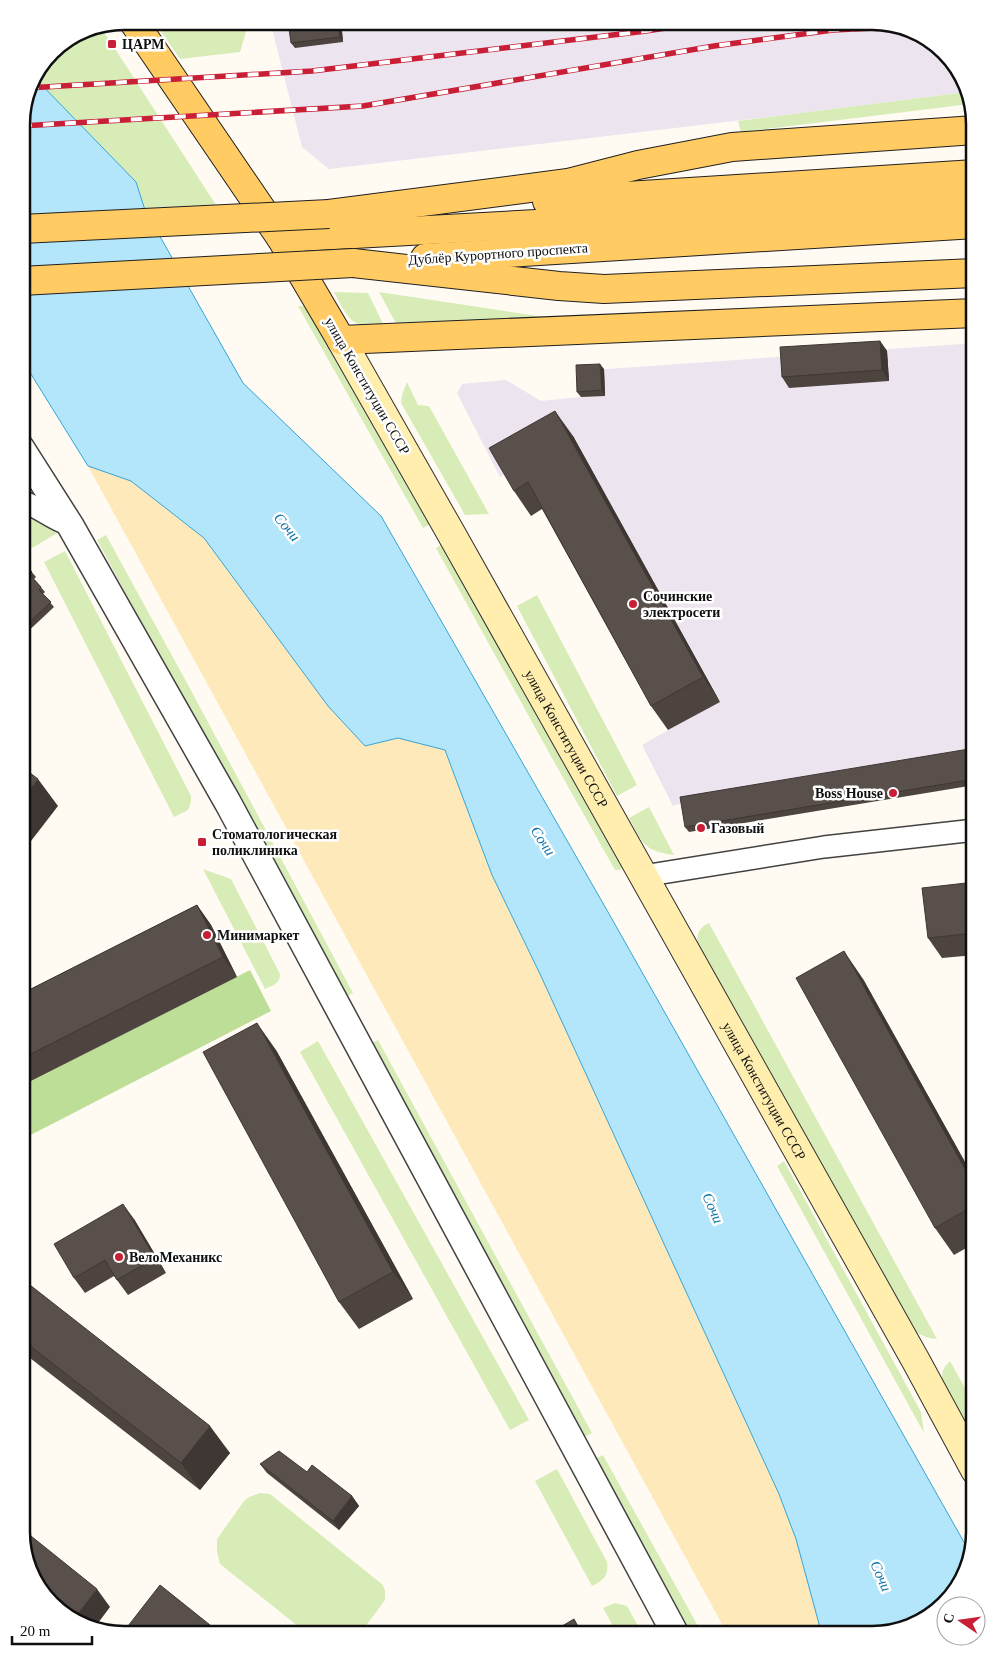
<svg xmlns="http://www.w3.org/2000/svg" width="996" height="1656" font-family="'Times New Roman',serif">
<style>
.industrial{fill:#ece4ee}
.green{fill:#d8ecb8}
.forest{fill:#bdde97}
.sand{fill:#fee9bb}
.water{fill:#b3e6fa;stroke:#36a4d5}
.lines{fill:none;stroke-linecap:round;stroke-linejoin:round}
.minor-casing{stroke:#424242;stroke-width:24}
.tertiary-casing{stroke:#424242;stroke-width:29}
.secondary-casing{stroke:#313131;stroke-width:30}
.primary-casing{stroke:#202020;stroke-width:30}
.minor{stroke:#fff;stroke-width:21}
.tertiary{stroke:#fff;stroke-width:26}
.secondary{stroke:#ffeead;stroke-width:28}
.primary{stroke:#ffcb62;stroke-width:28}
.rail-casing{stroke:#c81e36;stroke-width:5.5}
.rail{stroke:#fff;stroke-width:4;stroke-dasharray:11;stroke-linecap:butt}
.primary-bridge-casing{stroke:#202020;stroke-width:30;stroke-linecap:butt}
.primary-bridge{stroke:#ffcb62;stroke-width:28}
.wall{fill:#4d4440}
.shaded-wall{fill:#3e3734}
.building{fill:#594f4b;stroke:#3e3734}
.poi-dot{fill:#c81e36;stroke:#fff;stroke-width:2}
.labels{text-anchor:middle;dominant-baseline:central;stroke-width:5;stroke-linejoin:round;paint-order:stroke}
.poi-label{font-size:14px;font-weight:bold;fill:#0f0f0f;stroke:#fff;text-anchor:start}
.street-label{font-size:14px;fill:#0f0f0f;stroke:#fff}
.water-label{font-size:15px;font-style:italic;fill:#1074a9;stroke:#fff}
.rim{fill:none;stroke:#0f0f0f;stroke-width:2.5}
</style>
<rect width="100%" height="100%" fill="#fffbf2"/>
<g class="industrial">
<polygon points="270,21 879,21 929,39 964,78 967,92 802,113 329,169 302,147"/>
<polygon points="975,343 975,754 684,802 673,806 642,745 720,701 573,436 500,477 457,393 462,384 506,380 541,401 581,397 579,371"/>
</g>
<g class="green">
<polygon points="154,21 244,21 246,32 240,52 180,59"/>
<polygon points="99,26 112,44 216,205 145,210 136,182 34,77 51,51 85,29"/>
<polygon points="967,92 970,104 741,132 738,121"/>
<path d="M334,292L368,293L386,330C351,325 350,323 334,292Z"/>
<polygon points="379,292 558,319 397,325"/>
<polygon points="298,306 310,306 431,524 423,528"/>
<polygon points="407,382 418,405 429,406 489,514 465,515 401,403 402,395"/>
<polygon points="21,501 61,531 32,548 27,543 21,541"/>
<polygon points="106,535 187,683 353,993 344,998 97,540"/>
<polygon points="443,544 622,868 620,870 615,870 543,742 436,548"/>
<polygon points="65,551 191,796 191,802 188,810 174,817 44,562"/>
<polygon points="537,595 637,785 617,796 517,606"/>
<path d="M649,807L674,855C643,851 643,843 629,818Z"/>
<path d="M203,869L231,879L280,974C280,984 273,985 265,989Z"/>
<path d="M709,923L937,1339C924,1338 916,1333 906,1323L698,946C696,935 698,928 709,923Z"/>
<polygon points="378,1040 592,1433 581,1439 367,1046"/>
<polygon points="318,1041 529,1420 510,1430 300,1052"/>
<polygon points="784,1161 921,1412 924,1433 777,1166"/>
<path d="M950,1361L975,1406V1440L944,1385C940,1374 942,1369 950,1361Z"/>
<polygon points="603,1455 703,1635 691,1635 595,1459"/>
<path d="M557,1469L607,1562C609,1577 603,1580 592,1586L535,1481Z"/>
<polygon points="260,1493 270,1494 383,1585 385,1591 385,1600 359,1635 309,1635 220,1564 217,1552 217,1539 244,1501 249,1497"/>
<polygon points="615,1603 627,1606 643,1635 618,1635 603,1608"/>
</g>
<polygon class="forest" points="250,970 271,1011 21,1140 21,1086"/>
<polygon class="sand" points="88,466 131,481 204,538 328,706 365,745 398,738 445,750 492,875 540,974 779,1494 796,1539 822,1635 728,1635"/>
<polygon class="water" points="34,77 136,182 145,210 243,383 381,516 608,912 969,1551 958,1589 918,1624 872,1635 822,1635 796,1539 779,1494 540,974 492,875 445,750 398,738 365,746 328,706 204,538 131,481 88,466 21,358 21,117 29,84"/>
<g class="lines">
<defs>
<g id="minor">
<path d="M21,501C40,507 51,519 70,525"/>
<polyline points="643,876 824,847 975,830"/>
</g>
<polyline id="tertiary" points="21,448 70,525 228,803 676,1635"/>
<g id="secondary">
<path id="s1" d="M341,340L452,535L916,1361L975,1470"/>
</g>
<g id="primary">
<polyline points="133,21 281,238 341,340 975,313"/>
<polyline points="547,201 975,174"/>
<polyline points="329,214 568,183 638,165 732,147 975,130"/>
<polyline points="281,238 975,200"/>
<polyline points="425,258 975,224"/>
<polyline points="353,263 559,286 604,289 975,273"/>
</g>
</defs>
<use href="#minor" class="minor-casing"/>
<use href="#tertiary" class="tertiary-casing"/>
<use href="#secondary" class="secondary-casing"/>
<use href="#primary" class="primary-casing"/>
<use href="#minor" class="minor"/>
<use href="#tertiary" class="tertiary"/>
<use href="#secondary" class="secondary"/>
<use href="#primary" class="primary"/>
<defs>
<g id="rail">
<polyline points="28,88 312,71 646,31 711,21"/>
<polyline points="21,126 363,106 714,46 833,30 896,27"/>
</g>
</defs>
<use href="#rail" class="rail-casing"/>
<use href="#rail" class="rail"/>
<defs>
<g id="primary-bridge">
<polyline points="21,229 329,214"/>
<polyline points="21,281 353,263"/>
</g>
</defs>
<use href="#primary-bridge" class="primary-bridge-casing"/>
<use href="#primary-bridge" class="primary-bridge"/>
</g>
<g class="wall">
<polygon points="341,21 343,42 295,48 291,43"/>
<polygon points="880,341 887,351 889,381 789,388 782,377"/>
<polygon points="604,369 605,396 581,397 577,392"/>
<polygon points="573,436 720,702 668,730 651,706 542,509 531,516 514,491"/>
<polygon points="21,555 28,563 26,565 36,577 34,579 45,592 43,594 54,607 21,638"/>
<polygon points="975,748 975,785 689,832 685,827"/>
<polygon points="975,882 975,955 942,958 928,938"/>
<polygon points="197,905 211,925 237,977 21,1086 21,994"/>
<polygon points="863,979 975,1180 975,1243 954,1255 935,1228"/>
<polygon points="276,1050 413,1299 359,1329 339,1302"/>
<polygon points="134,1219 166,1273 128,1295 114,1276 85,1293 74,1278"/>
<polygon points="21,1278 230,1453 200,1490 21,1351"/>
<polygon points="260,1464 307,1472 352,1496 359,1506 339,1530 267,1473"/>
</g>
<g class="shaded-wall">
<polygon points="338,21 341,21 343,42 340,37"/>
<polygon points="880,341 887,351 889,381 882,370"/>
<polygon points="600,364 604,369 605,396 602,390"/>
<polygon points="555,411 573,436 720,702 703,677"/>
<polygon points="38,779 58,806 21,854 21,802"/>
<polygon points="197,905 211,925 237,977 223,957"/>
<polygon points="844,951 863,979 975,1180 975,1187"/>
<polygon points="257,1023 276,1050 413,1299 393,1272"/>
<polygon points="123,1204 134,1219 166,1273 155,1258"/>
<polygon points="210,1426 230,1453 200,1490 181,1463"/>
<polygon points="352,1496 359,1506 339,1530 333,1521"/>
<polygon points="97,1589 110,1607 95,1627 73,1620"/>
<polygon points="574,1619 584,1635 582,1635"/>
<polygon points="210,1625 216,1635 202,1635"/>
</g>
<g class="building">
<polygon points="288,21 338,21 340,37 291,43"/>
<polygon points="880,341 882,370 782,377 780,347"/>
<polygon points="600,364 602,390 577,392 576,365"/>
<polygon points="555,411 703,677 651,706 528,482 514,491 489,448"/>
<polygon points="21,560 32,572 29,574 41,587 39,590 51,602 21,630"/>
<polygon points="975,748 975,779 685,827 680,797"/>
<polygon points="21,766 38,779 21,802"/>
<polygon points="975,882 975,933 928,938 922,888"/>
<polygon points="197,905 223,957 21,1059 21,994"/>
<polygon points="844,951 975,1187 975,1205 935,1228 796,978"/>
<polygon points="257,1023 393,1272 339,1302 203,1052"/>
<polygon points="123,1204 155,1258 117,1280 105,1260 74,1278 54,1244"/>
<polygon points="21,1278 210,1426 181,1463 21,1339"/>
<polygon points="279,1451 307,1472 312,1465 352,1496 333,1521 260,1464"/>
<polygon points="21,1528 97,1589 73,1620 67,1618 32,1578 21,1532"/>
<polygon points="160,1585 210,1625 202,1635 121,1635"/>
<polygon points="574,1619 582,1635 547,1635"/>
</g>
<g class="poi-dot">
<rect x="107" y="39" width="10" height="10" rx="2.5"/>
<circle cx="633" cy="604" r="5"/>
<circle cx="893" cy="793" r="5"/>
<circle cx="701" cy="828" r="5"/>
<rect x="197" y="837" width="10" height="10" rx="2.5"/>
<circle cx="207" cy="935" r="5"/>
<circle cx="119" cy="1257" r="5"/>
</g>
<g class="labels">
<g class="poi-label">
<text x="122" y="44">ЦАРМ</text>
<text x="643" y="596">Сочинские<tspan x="643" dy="16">электросети</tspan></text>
<text x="883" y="793" text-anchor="end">Boss House</text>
<text x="711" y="828">Газовый</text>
<text x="212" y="834">Стоматологическая<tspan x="212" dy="16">поликлиника</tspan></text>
<text x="217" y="935">Минимаркет</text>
<text x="129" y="1257">ВелоМеханикс</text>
</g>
<g class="street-label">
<text transform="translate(498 254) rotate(-4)">Дублёр Курортного проспекта</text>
<text transform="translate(367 386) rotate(60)">улица Конституции СССР</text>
<text stroke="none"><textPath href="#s1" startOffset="458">улица Конституции СССР</textPath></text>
<text stroke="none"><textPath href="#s1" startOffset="862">улица Конституции СССР</textPath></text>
</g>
<g class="water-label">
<text transform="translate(287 527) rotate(50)">Сочи</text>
<text transform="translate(543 841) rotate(56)">Сочи</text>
<text transform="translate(713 1208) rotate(66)">Сочи</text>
<text transform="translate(881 1576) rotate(66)">Сочи</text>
</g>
</g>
<path d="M0 0H996V1656H0ZM124 30H872A94 94 0 0 1 966 124V1532A94 94 0 0 1 872 1626H124A94 94 0 0 1 30 1532V124A94 94 0 0 1 124 30Z" fill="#fff" fill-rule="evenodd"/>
<path class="rim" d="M124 30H872A94 94 0 0 1 966 124V1532A94 94 0 0 1 872 1626H124A94 94 0 0 1 30 1532V124A94 94 0 0 1 124 30Z"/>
<g transform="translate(961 1621) rotate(283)"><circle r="24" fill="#ffffff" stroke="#9f9f9f"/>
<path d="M0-4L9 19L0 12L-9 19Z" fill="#c81e36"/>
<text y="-8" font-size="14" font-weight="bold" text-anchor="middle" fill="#0f0f0f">С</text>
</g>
<path d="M12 1636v8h80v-8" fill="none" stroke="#0f0f0f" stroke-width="2.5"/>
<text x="20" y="1636" font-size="15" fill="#0f0f0f" stroke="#ffffff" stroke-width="4" paint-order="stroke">20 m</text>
</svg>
